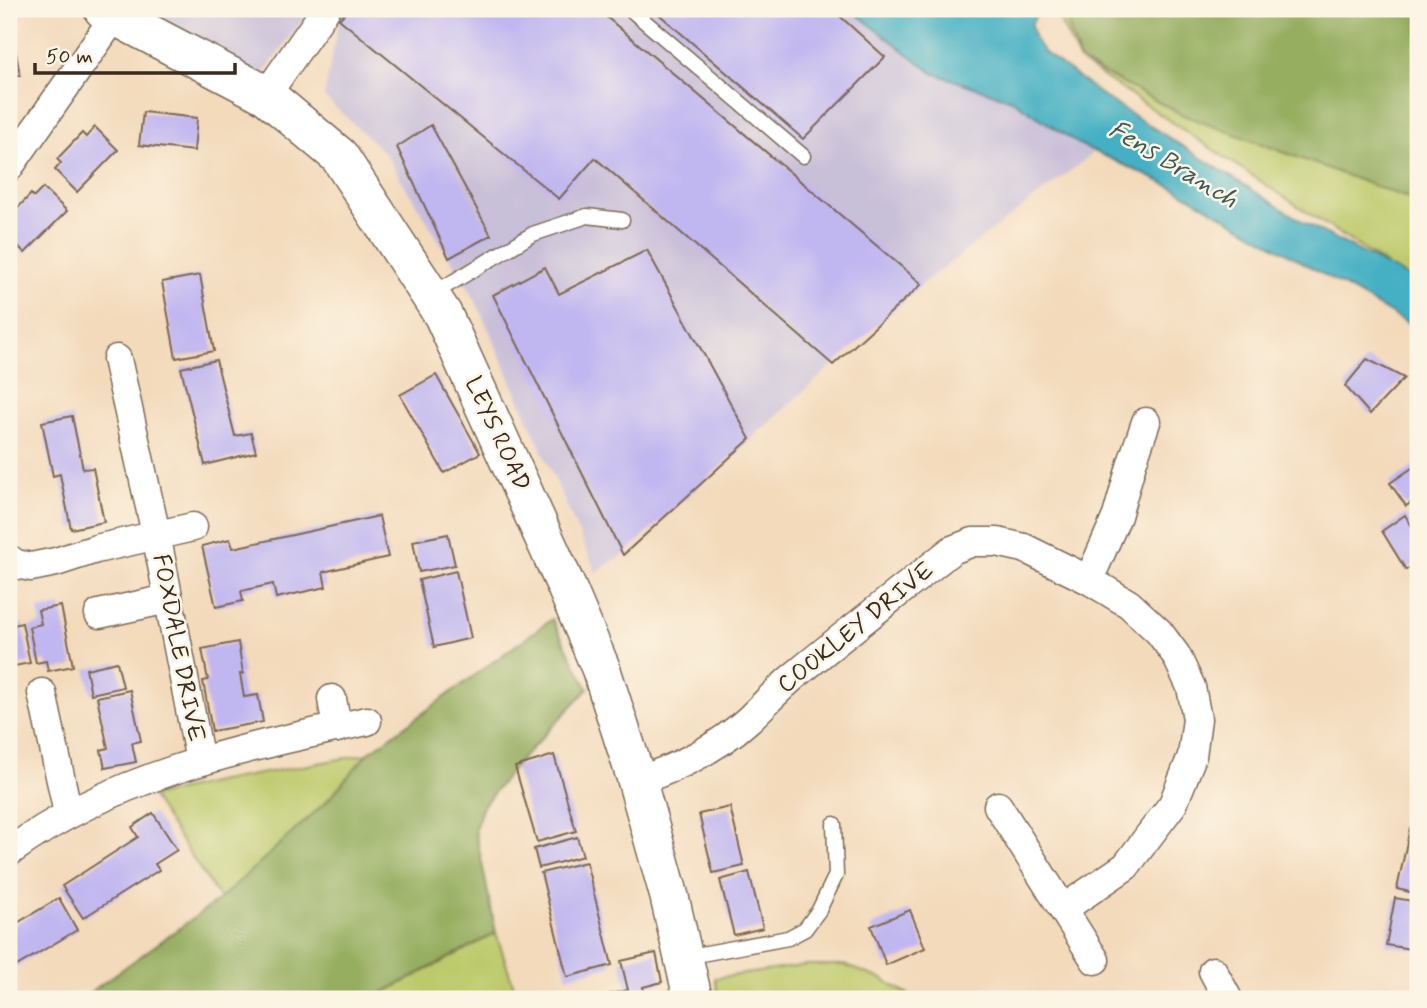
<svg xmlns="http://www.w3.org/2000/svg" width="1427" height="1008" font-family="Mynerve,sans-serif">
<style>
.industrial{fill:#c8bfd8}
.green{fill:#bdca6c;stroke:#7c7a45;stroke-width:2}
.forest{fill:#96ae60;stroke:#686c3f;stroke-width:2}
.water{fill:#45b0c3;stroke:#406d70;stroke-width:2}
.building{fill:#c1b7f0}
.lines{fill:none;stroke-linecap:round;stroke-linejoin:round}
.lane-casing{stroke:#7b6855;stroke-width:17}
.street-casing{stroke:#7b6855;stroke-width:31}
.secondary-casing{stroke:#7b6855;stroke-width:41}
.lane{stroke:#fff;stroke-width:14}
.street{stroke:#fff;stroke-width:28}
.secondary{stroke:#fff;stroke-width:38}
.labels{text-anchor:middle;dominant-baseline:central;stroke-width:5;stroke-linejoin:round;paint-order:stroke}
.street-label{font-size:24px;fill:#3b2a1e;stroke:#fcf5e5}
.water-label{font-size:26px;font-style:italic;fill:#3e5958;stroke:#fcf5e5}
</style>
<rect width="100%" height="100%" fill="#fcf5e5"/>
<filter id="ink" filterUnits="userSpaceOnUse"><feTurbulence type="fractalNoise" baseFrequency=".0143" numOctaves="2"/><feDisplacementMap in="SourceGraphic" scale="14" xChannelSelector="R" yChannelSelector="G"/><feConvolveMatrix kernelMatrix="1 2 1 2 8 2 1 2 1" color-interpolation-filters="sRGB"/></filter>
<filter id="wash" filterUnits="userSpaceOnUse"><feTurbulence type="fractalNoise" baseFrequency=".00686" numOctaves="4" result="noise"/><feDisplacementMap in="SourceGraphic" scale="28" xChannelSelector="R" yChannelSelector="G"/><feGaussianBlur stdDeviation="1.57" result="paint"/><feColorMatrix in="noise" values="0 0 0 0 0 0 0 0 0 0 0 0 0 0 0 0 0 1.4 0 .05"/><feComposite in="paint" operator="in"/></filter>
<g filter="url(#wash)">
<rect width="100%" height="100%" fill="#f3dabb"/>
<g class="industrial">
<polygon points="141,9 311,9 259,79"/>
<polygon points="349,9 850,9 933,73 1012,100 1079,144 1095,152 922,284 623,555 596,572 475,299 384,152 324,97 339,19"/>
</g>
<g class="green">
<polygon points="1054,9 1418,9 1418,286 1080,61"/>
<polygon points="367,754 327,801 220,899 152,797 216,782"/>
<polygon points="496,933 518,999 372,999"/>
<polygon points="808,965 844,965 882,979 916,999 719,999 715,978"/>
</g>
<g class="forest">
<polygon points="1063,9 1418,9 1418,202 1183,115 1080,61"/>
<polygon points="552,619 588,689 515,766 483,806 475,829 496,933 371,999 81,999 220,899 327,801 367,754"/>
</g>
<polygon class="water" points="850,9 1039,9 1031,25 1035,40 1044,52 1104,97 1305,223 1418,282 1418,329 1176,189 1079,144 1012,100 933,73"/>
<g id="blocks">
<g class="building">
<polygon points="349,9 597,9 922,284 833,365 595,158 559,199 339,19"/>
<polygon points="653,9 832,9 885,57 803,139"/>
<polygon points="10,19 20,75 9,76 9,20"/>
<polygon points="143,112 197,118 194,151 139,145"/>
<polygon points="431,125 491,235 449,258 397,147"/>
<polygon points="95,127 118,150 77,192 55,170 61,163 57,159 82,133 86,137"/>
<polygon points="43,188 67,211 25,253 9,237 9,230 15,224 9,217 31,194 34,197"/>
<polygon points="647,250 750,439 623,555 493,295 545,267 559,294"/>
<polygon points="200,275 214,351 176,358 162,282"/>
<polygon points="1367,359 1404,378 1370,414 1345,386"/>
<polygon points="216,360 235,436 251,433 256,452 205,465 181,368"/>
<polygon points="436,375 480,453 444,473 400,395"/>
<polygon points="72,416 83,469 93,468 104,522 71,529 60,474 53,476 42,422"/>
<polygon points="1418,464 1418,498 1406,506 1390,483"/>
<polygon points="1405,515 1418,536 1418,562 1406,570 1382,531"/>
<polygon points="379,516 388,557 323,572 326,587 276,598 273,584 241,591 243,601 216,607 202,546 230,539 233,548"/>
<polygon points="448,534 455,565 419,572 413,541"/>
<polygon points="456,571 471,638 434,647 419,580"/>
<polygon points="61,606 73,666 48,671 46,661 36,663 29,627 41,624 38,610"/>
<polygon points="22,623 30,663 9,667 9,626"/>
<polygon points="238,642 243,674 240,674 244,697 258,695 263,722 212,731 203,681 208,680 202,649"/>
<polygon points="117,662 123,687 91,694 86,669"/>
<polygon points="130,690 141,741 132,743 136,762 105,768 101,750 108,748 97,697"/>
<polygon points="554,755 576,831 537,842 515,767"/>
<polygon points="730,807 744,866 713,873 699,814"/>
<polygon points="153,813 177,850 155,864 159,870 83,918 62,886 138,837 132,827"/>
<polygon points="1410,828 1418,830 1418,894 1397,889"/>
<polygon points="577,837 583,856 539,868 534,849"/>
<polygon points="586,862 612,965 567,977 541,873"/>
<polygon points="749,872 763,928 734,935 720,880"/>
<polygon points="59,898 77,930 15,967 13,963 9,965 9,928"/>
<polygon points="1395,898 1418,902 1418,940 1417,950 1386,945"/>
<polygon points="910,910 925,948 886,965 871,926"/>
<polygon points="656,953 662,982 643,987 645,999 599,999 598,997 628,990 621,961"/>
</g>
</g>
</g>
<g filter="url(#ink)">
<use href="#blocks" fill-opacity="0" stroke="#7b6855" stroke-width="2"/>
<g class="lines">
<defs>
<g id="lane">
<polyline points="630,9 803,156"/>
<polyline points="431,295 533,234 587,216 622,220"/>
<polyline points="685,957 788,938 805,929 819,910 836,875 834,824"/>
</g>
<g id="street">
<polyline points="266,95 326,9"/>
<polyline points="9,167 115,16"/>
<polyline points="117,359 156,534 200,761"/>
<polyline points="9,559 16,564 31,567 56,562 96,549 193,527"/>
<polyline points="1089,580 1117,516 1132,463 1146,422"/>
<polyline points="99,614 168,599"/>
<polyline points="42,693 68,813"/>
<polyline points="332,699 337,728"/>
<path d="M637,781C677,768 716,749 748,720C765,704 780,687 798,673C849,631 901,591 952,550L973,542H997L1024,548L1089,580L1129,604L1159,632L1176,655L1191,687L1197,719L1192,756L1173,804L1126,866L1063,909"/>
<polyline points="998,806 1095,960"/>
<path d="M9,852C113,775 243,748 367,721"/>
<polyline points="1213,971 1228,999"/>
</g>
<polyline id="secondary" points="103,9 115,16 266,95 339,156 443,315 566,586 601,669 637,781 669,895 693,999"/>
</defs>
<use href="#lane" class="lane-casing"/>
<use href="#street" class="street-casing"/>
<use href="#secondary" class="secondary-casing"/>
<use href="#lane" class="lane"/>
<use href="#street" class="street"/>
<use href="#secondary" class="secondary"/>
</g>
</g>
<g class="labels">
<g class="street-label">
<text transform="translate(497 434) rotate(65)">LEYS ROAD</text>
<text transform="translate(856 628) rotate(-39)">COOKLEY DRIVE</text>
<text transform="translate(178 648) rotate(79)">FOXDALE DRIVE</text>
</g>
<g class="water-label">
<text transform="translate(1173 165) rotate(31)">Fens Branch</text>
</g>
</g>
<rect width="1427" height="1008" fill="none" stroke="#fcf5e5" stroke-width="35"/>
<path d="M35 63v10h200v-10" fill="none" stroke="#3b2a1e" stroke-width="3.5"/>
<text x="46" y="63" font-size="21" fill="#3b2a1e" stroke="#fcf5e5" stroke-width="5" paint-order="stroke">50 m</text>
</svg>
